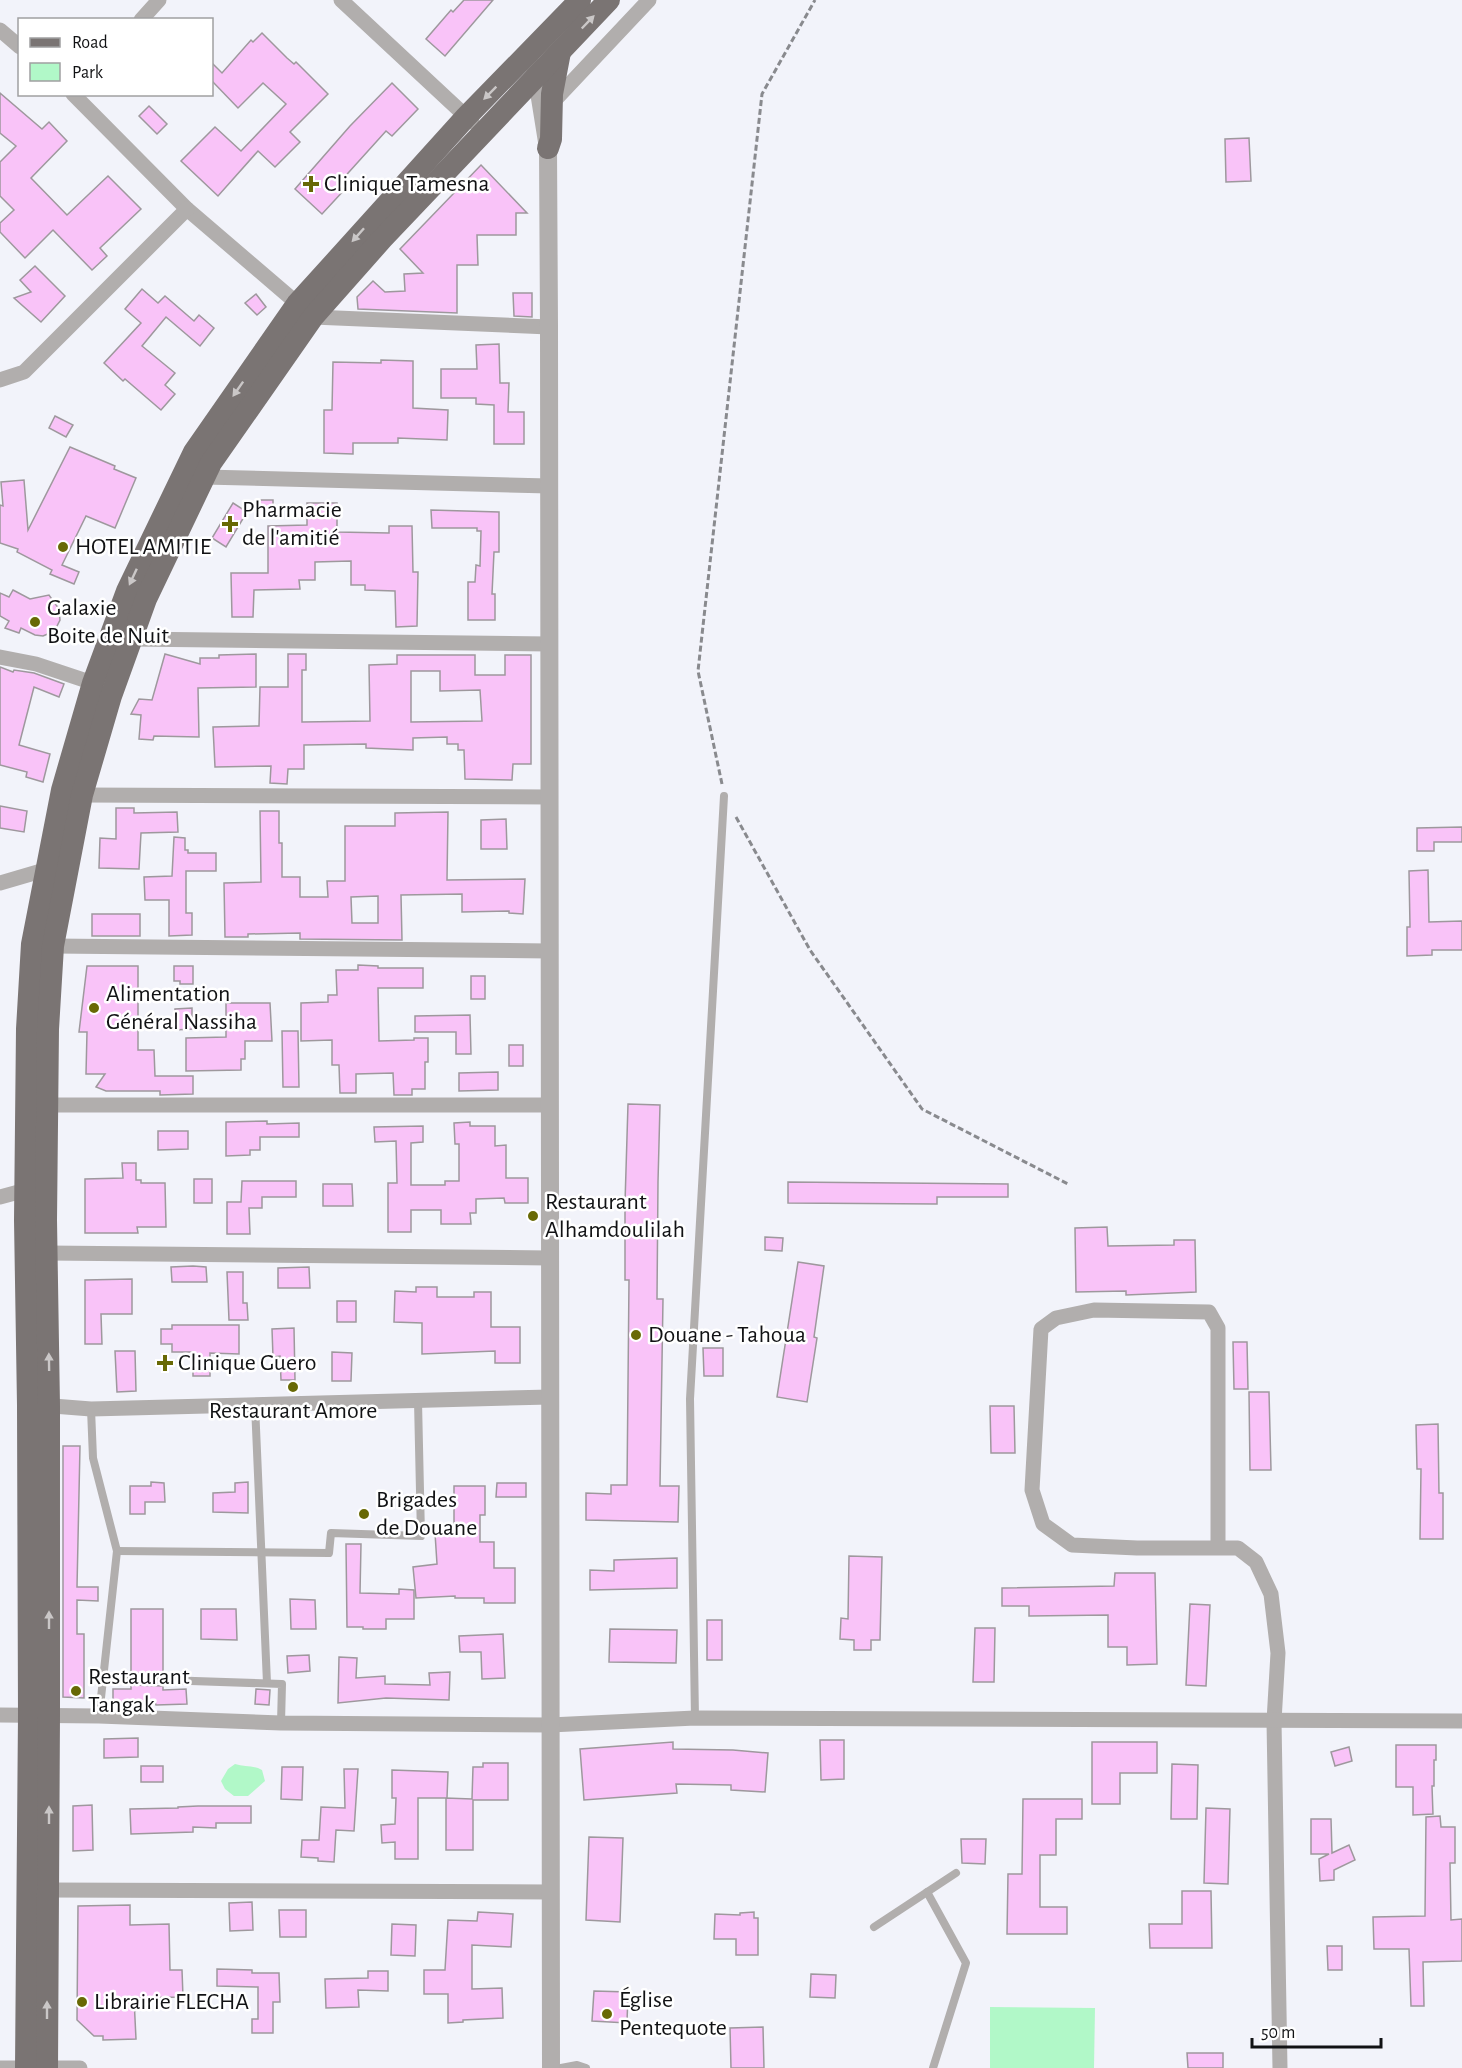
<svg xmlns="http://www.w3.org/2000/svg" width="1462" height="2068" font-family="'Alegreya Sans',sans-serif">
<style>
.green{fill:#b1f8c8}
.building{fill:#f9c3f8;stroke:#9e989d;stroke-width:1.5;fill-rule:evenodd}
.lines{fill:none;stroke-linecap:round;stroke-linejoin:round}
.path{stroke:#898a8e;stroke-width:3;stroke-dasharray:6 3;stroke-linecap:butt}
.service{stroke:#b1aead;stroke-width:8}
.minor{stroke:#b1aead;stroke-width:15}
.tertiary{stroke:#b1aead;stroke-width:18}
.primary{stroke:#7a7473;stroke-width:22}
.oneway{fill:#cac7c7}
.poi-dot{fill:#686905;stroke:#fff;stroke-width:2}
.labels{text-anchor:middle;dominant-baseline:central;stroke-width:5;stroke-linejoin:round;paint-order:stroke}
.poi-label{font-size:24px;fill:#111214;stroke:#fff;text-anchor:start}
</style>
<rect width="100%" height="100%" fill="#f2f3fa"/>
<g class="green">
<path d="M235,1764C244,1767 253,1765 262,1770L265,1781L248,1796H234L225,1789L221,1781L228,1769Z"/>
<polygon points="990,2007 1095,2008 1094,2068 990,2068"/>
</g>
<g class="building">
<polygon points="464,0 493,0 445,56 426,39 451,10 453,12"/>
<polygon points="262,33 287,58 294,64 296,62 328,94 290,132 300,142 275,167 258,151 218,196 181,161 215,127 241,151 286,104 263,83 238,108 212,81 212,63 222,73 251,40 253,42"/>
<polygon points="392,83 418,109 392,136 386,131 340,182 346,188 322,214 295,189 350,126"/>
<polygon points="0,93 42,129 49,122 67,141 31,178 67,215 108,176 141,209 100,248 107,256 92,270 53,230 25,258 0,232 0,223 14,210 0,196 0,162 16,146 0,133"/>
<polygon points="149,106 167,124 157,134 139,116"/>
<polygon points="1249,138 1251,181 1226,182 1225,139"/>
<polygon points="481,165 527,213 516,213 516,235 477,235 478,265 457,265 457,313 358,309 357,297 373,281 385,292 405,291 404,274 423,273 400,249"/>
<polygon points="35,266 65,296 41,322 14,298 31,292 20,280"/>
<polygon points="142,289 158,303 165,296 194,321 199,315 214,328 200,346 166,317 142,346 175,373 165,385 175,394 161,410 125,379 123,381 104,363 141,323 125,309"/>
<polygon points="513,293 532,293 532,317 514,316"/>
<polygon points="256,294 266,307 257,315 245,303"/>
<polygon points="499,344 500,383 509,383 508,412 524,412 524,444 494,444 494,405 476,404 476,398 441,398 441,369 477,369 476,345"/>
<polygon points="381,360 413,361 413,408 448,410 447,440 398,438 398,443 353,443 353,454 324,453 324,410 332,410 333,362 381,363"/>
<polygon points="55,416 73,425 66,437 49,428"/>
<polygon points="70,447 115,466 114,469 136,478 115,528 86,516 62,565 79,572 74,584 50,574 52,570 17,552 18,549 0,543 0,505 3,506 1,482 24,480 28,530"/>
<polygon points="257,500 273,500 273,515 258,515"/>
<polygon points="233,503 247,512 226,547 212,538"/>
<polygon points="307,503 337,503 337,532 389,533 389,526 412,526 413,572 418,572 417,626 396,627 395,591 365,590 365,585 351,585 351,561 315,562 315,580 299,580 300,589 254,590 253,617 232,617 231,573 268,573 268,526 307,525"/>
<polygon points="431,510 499,512 499,552 494,552 492,594 495,594 495,620 468,620 468,582 475,582 476,565 480,566 481,531 477,531 477,528 432,528"/>
<polygon points="13,590 30,599 49,595 59,609 60,620 56,628 50,633 43,636 35,635 21,628 19,633 5,628 9,621 0,616 0,593 9,597"/>
<polygon points="165,654 200,664 200,658 219,658 219,655 256,654 256,687 198,688 199,737 154,736 153,740 139,739 141,715 131,714 139,699 152,700"/>
<path d="M288,654H306V670H302V722L370,721L369,665L397,664V655H475V675H505V655H531V764H513L512,780L465,779L464,750H458V744H447V737L413,738V750L366,748V744L304,745V769H288L287,784L270,783L271,766L215,767L213,727L259,726L260,687H288ZM411,671H440V691L480,690L482,721L411,722Z"/>
<polygon points="0,667 13,672 14,670 34,673 64,684 59,697 34,687 19,745 50,754 43,782 26,777 27,772 0,765"/>
<polygon points="0,806 27,811 24,832 0,828"/>
<polygon points="116,808 134,808 134,813 177,812 178,832 141,833 139,869 99,868 100,838 116,839"/>
<path d="M260,811H279V843H282V877H300V897H328L327,881H345V826H395V813L448,812L447,880L525,879L523,914L509,913V911L462,912V894L401,895L402,940L300,939V933L248,934V937H225L224,883L261,882ZM378,896V923H352L351,897Z"/>
<polygon points="506,819 507,849 481,849 481,820"/>
<polygon points="1462,827 1462,842 1434,842 1434,851 1417,851 1417,828"/>
<polygon points="174,837 185,838 185,850 188,850 188,853 216,853 216,871 186,871 186,913 192,913 192,935 169,936 169,900 145,900 144,877 172,876"/>
<polygon points="1428,870 1429,922 1462,921 1462,950 1432,950 1432,955 1407,956 1407,927 1410,927 1409,871"/>
<rect x="92" y="914" width="48" height="22"/>
<polygon points="358,965 378,966 378,968 423,968 423,988 378,988 379,1041 414,1040 414,1038 428,1038 428,1062 425,1062 425,1089 412,1089 412,1095 394,1095 393,1073 356,1074 356,1093 340,1093 339,1065 332,1065 332,1040 301,1041 301,1003 328,1002 328,995 337,995 336,970 358,970"/>
<polygon points="87,966 138,966 138,1050 154,1050 155,1076 193,1076 193,1094 160,1095 160,1091 106,1091 96,1087 105,1074 86,1074 87,1032 79,1032"/>
<polygon points="174,966 193,966 193,984 180,984 180,981 174,981"/>
<rect x="471" y="976" width="14" height="23"/>
<polygon points="226,1003 270,1003 272,1041 245,1041 245,1059 241,1059 241,1070 186,1071 186,1038 226,1037"/>
<polygon points="192,1008 192,1029 175,1030 175,1009"/>
<polygon points="470,1015 471,1054 456,1054 456,1032 415,1032 415,1016"/>
<polygon points="282,1031 298,1031 299,1087 283,1087"/>
<rect x="509" y="1045" width="14" height="21"/>
<polygon points="498,1072 498,1090 459,1091 459,1073"/>
<polygon points="628,1104 660,1105 658,1182 657,1299 663,1299 660,1486 679,1486 678,1522 586,1520 586,1493 611,1494 611,1485 627,1485 629,1280 625,1280 625,1203"/>
<polygon points="267,1121 267,1124 299,1123 299,1137 260,1137 260,1150 250,1150 250,1155 226,1156 226,1122"/>
<polygon points="470,1122 470,1126 495,1126 495,1146 506,1145 506,1178 528,1178 528,1203 505,1203 504,1198 476,1199 476,1213 470,1213 471,1224 441,1224 441,1210 411,1210 411,1232 388,1232 388,1183 397,1183 396,1141 375,1142 374,1127 423,1126 423,1142 411,1143 411,1185 445,1185 445,1181 459,1181 459,1144 455,1144 454,1123"/>
<polygon points="158,1131 188,1131 188,1149 158,1150"/>
<polygon points="122,1163 136,1163 136,1180 141,1180 141,1183 165,1183 166,1227 137,1227 138,1233 85,1233 85,1179 123,1178"/>
<rect x="194" y="1179" width="18" height="24"/>
<polygon points="242,1181 296,1181 296,1197 262,1197 262,1208 249,1208 250,1234 227,1234 227,1202 241,1202"/>
<polygon points="788,1182 1008,1184 1008,1197 937,1197 937,1204 788,1203"/>
<polygon points="323,1184 352,1184 353,1206 323,1206"/>
<polygon points="1107,1227 1108,1246 1174,1245 1174,1240 1195,1240 1196,1292 1126,1295 1126,1291 1076,1292 1075,1228"/>
<polygon points="765,1237 783,1238 782,1251 765,1250"/>
<polygon points="798,1262 824,1266 814,1337 817,1338 807,1402 777,1397"/>
<polygon points="193,1266 206,1267 207,1282 172,1282 171,1267"/>
<polygon points="309,1267 310,1288 278,1288 278,1268"/>
<polygon points="227,1272 243,1272 243,1303 247,1303 248,1320 229,1320"/>
<polygon points="132,1279 132,1314 101,1314 102,1344 85,1344 85,1280"/>
<polygon points="416,1287 437,1287 437,1297 474,1297 474,1292 491,1292 491,1327 520,1327 520,1363 495,1363 495,1351 422,1354 422,1323 394,1322 395,1291 416,1292"/>
<rect x="337" y="1301" width="19" height="21"/>
<polygon points="172,1325 239,1325 239,1354 210,1353 210,1376 193,1376 193,1352 172,1352 172,1344 161,1344 161,1329 172,1329"/>
<polygon points="294,1328 295,1380 281,1380 280,1356 273,1357 272,1329"/>
<polygon points="1233,1342 1247,1342 1248,1389 1234,1389"/>
<polygon points="703,1348 723,1348 723,1376 704,1376"/>
<polygon points="115,1351 135,1351 136,1391 117,1392"/>
<polygon points="332,1352 352,1353 351,1381 332,1381"/>
<polygon points="1249,1392 1269,1392 1271,1470 1250,1470"/>
<polygon points="990,1406 1014,1406 1015,1453 991,1453"/>
<polygon points="1438,1424 1439,1493 1443,1493 1443,1539 1420,1539 1421,1469 1417,1469 1416,1425"/>
<polygon points="63,1446 80,1446 77,1587 98,1587 98,1601 77,1600 77,1634 84,1634 84,1698 63,1697"/>
<polygon points="151,1482 164,1483 165,1502 145,1502 145,1514 130,1514 130,1486 151,1486"/>
<polygon points="248,1482 248,1513 213,1512 213,1493 235,1492 235,1483"/>
<polygon points="497,1483 526,1483 526,1497 496,1497"/>
<polygon points="454,1486 485,1486 485,1515 480,1515 480,1542 494,1542 494,1568 515,1568 515,1603 484,1603 484,1598 455,1598 455,1596 416,1598 413,1567 437,1564 435,1533 454,1532"/>
<polygon points="346,1544 361,1544 360,1593 399,1594 399,1589 414,1590 414,1619 386,1619 386,1629 363,1629 363,1627 347,1627"/>
<polygon points="849,1556 882,1557 880,1640 871,1640 871,1650 854,1650 854,1640 840,1639 841,1618 848,1619"/>
<polygon points="677,1558 677,1588 590,1590 590,1570 614,1571 614,1560"/>
<polygon points="1115,1573 1155,1573 1157,1664 1127,1665 1127,1647 1108,1647 1108,1615 1029,1616 1029,1606 1002,1606 1002,1588 1114,1586"/>
<polygon points="290,1599 315,1600 316,1629 291,1629"/>
<polygon points="1190,1604 1210,1605 1206,1686 1186,1685"/>
<polygon points="131,1609 163,1609 163,1674 131,1673"/>
<polygon points="201,1609 236,1609 237,1640 201,1639"/>
<rect x="707" y="1620" width="15" height="40"/>
<polygon points="975,1628 995,1628 994,1682 973,1682"/>
<polygon points="610,1629 677,1630 676,1663 609,1662"/>
<polygon points="503,1634 505,1678 482,1679 481,1652 460,1652 459,1636"/>
<polygon points="309,1655 310,1671 288,1673 287,1656"/>
<polygon points="339,1657 357,1658 356,1678 385,1676 385,1684 430,1685 429,1673 450,1672 449,1700 386,1698 338,1703"/>
<polygon points="131,1685 163,1686 163,1690 186,1689 187,1704 156,1705 155,1702 113,1702 113,1689 131,1689"/>
<polygon points="256,1689 270,1690 269,1705 255,1704"/>
<polygon points="138,1738 138,1757 104,1758 104,1739"/>
<polygon points="820,1740 844,1740 844,1779 821,1780"/>
<polygon points="673,1742 673,1749 733,1750 768,1753 765,1792 731,1790 731,1785 676,1784 677,1793 584,1800 580,1749"/>
<polygon points="1092,1742 1157,1742 1157,1773 1120,1773 1120,1804 1092,1804"/>
<polygon points="1396,1745 1436,1745 1436,1760 1434,1760 1434,1786 1432,1786 1433,1814 1413,1815 1413,1787 1396,1787"/>
<polygon points="1349,1747 1352,1761 1335,1766 1331,1752"/>
<polygon points="483,1763 508,1763 508,1800 473,1800 473,1850 446,1850 446,1798 472,1799 473,1767 483,1767"/>
<polygon points="1172,1764 1198,1765 1197,1819 1171,1819"/>
<rect x="141" y="1766" width="22" height="16"/>
<polygon points="282,1767 303,1767 302,1800 281,1799"/>
<polygon points="344,1769 358,1769 354,1831 336,1830 334,1862 318,1861 318,1858 301,1857 302,1840 319,1840 321,1807 345,1808"/>
<polygon points="392,1770 448,1772 447,1798 418,1798 418,1859 395,1859 395,1842 382,1843 381,1825 395,1824 396,1798 392,1798"/>
<polygon points="1023,1799 1082,1799 1082,1819 1056,1819 1056,1855 1040,1855 1040,1907 1067,1907 1067,1934 1007,1934 1008,1874 1022,1874"/>
<polygon points="92,1805 93,1850 73,1851 73,1806"/>
<polygon points="198,1806 251,1806 251,1823 216,1823 216,1828 193,1827 193,1832 131,1834 130,1809 178,1808 178,1807"/>
<polygon points="1206,1808 1230,1809 1228,1884 1204,1883"/>
<polygon points="1440,1816 1441,1827 1455,1827 1455,1863 1450,1863 1451,1920 1462,1919 1462,1961 1423,1962 1424,2006 1411,2006 1409,1949 1374,1949 1373,1917 1425,1916 1426,1817"/>
<polygon points="1311,1819 1331,1819 1332,1853 1349,1845 1355,1860 1334,1870 1334,1880 1320,1881 1319,1859 1329,1854 1311,1854"/>
<polygon points="589,1837 623,1838 620,1922 586,1920"/>
<polygon points="961,1839 986,1839 985,1864 962,1863"/>
<polygon points="1182,1891 1211,1891 1212,1948 1150,1948 1149,1924 1182,1924"/>
<polygon points="252,1902 253,1930 230,1931 229,1903"/>
<polygon points="130,1905 130,1925 169,1924 170,1970 182,1970 183,1997 134,1998 136,2039 103,2040 103,2036 94,2036 77,2020 78,1906"/>
<polygon points="279,1910 306,1910 306,1937 280,1937"/>
<polygon points="478,1912 513,1914 511,1947 472,1945 472,1989 502,1988 503,2018 463,2020 463,2022 448,2023 448,1994 424,1994 424,1970 445,1970 448,1920 477,1921"/>
<polygon points="754,1912 754,1918 758,1918 758,1955 736,1955 736,1939 714,1939 715,1914 740,1915 740,1913"/>
<polygon points="392,1924 416,1925 415,1956 391,1955"/>
<polygon points="1327,1946 1342,1946 1342,1970 1328,1970"/>
<polygon points="217,1969 252,1970 252,1973 279,1973 280,2002 273,2002 273,2033 252,2033 252,2019 258,2019 258,1987 217,1986"/>
<polygon points="368,1971 388,1971 388,1991 358,1990 359,2007 326,2008 325,1979 368,1978"/>
<polygon points="811,1974 836,1975 835,1998 810,1997"/>
<polygon points="594,1991 628,1992 627,2023 592,2021"/>
<polygon points="763,2027 764,2068 731,2068 730,2028"/>
<polygon points="1187,2053 1223,2053 1223,2068 1188,2068"/>
</g>
<g class="lines">
<g class="path">
<polyline points="722,784 698,671 762,94 815,0"/>
<polyline points="736,817 810,950 922,1109 1068,1184"/>
</g>
<g class="service">
<polyline points="255,1405 267,1683"/>
<polyline points="91,1409 93,1458 117,1551 99,1716"/>
<polyline points="117,1551 329,1553 331,1533 421,1536 418,1401"/>
<polyline points="104,1678 282,1684 281,1723"/>
<polyline points="695,1718 690,1399 724,796"/>
<polyline points="927,1892 966,1963 933,2068"/>
<polyline points="874,1927 956,1873"/>
<polyline points="561,2068 577,2065 586,2068"/>
</g>
<g class="minor">
<polyline points="341,0 472,122"/>
<polyline points="141,20 159,0"/>
<polyline points="0,30 20,47"/>
<polyline points="73,94 187,209 313,317 549,327"/>
<polyline points="552,103 649,0"/>
<polyline points="0,380 24,372 187,209"/>
<polyline points="204,477 549,486"/>
<polyline points="131,639 549,644"/>
<polyline points="0,657 36,664 93,683"/>
<polyline points="82,795 549,797"/>
<polyline points="0,883 48,869"/>
<polyline points="53,946 550,951"/>
<polyline points="40,1105 550,1105"/>
<polyline points="0,1197 26,1190"/>
<polyline points="47,1253 550,1258"/>
<polyline points="40,1405 91,1409 550,1397"/>
<polyline points="1218,1548 1218,1328 1209,1312 1094,1310 1056,1318 1041,1329 1032,1490 1043,1524 1072,1545 1137,1548 1238,1548 1256,1562 1271,1594 1278,1653 1274,1721 1280,2068"/>
<polyline points="0,1715 99,1716 281,1723 550,1725 695,1718 1462,1721"/>
<polyline points="48,1890 550,1892"/>
<polyline points="0,2068 80,2068"/>
</g>
<polyline class="tertiary" points="535,67 548,148 549,327 551,2068"/>
<g class="primary">
<polyline points="548,148 551,139 552,94 560,52"/>
<polyline points="26,2068 29,1715 28,1405 25,1220 27,1029 32,944 62,790 93,683 127,591 194,452 297,304 466,117 580,0"/>
<polyline points="47,2068 49,1715 49,1406 46,1220 48,1029 53,946 82,795 111,696 146,599 211,463 313,317 382,239 609,0"/>
</g>
</g>
<defs><path id="oneway-solid" d="M-6-.8H1V-3.2L6.5 0L1 3.2V.8H-6Z" transform="scale(1.5)"/></defs>
<g class="oneway">
<use href="#oneway-solid" transform="translate(588 22) rotate(-46)"/>
<use href="#oneway-solid" transform="translate(490 93) rotate(135)"/>
<use href="#oneway-solid" transform="translate(358 235) rotate(132)"/>
<use href="#oneway-solid" transform="translate(238 389) rotate(125)"/>
<use href="#oneway-solid" transform="translate(133 577) rotate(115)"/>
<use href="#oneway-solid" transform="translate(49 1362) rotate(-91)"/>
<use href="#oneway-solid" transform="translate(49 1620) rotate(-90)"/>
<use href="#oneway-solid" transform="translate(49 1815) rotate(-90)"/>
<use href="#oneway-solid" transform="translate(47 2010) rotate(-90)"/>
</g>
<g class="poi-dot">
<path d="M308 175h6v6h6v6h-6v6h-6v-6h-6v-6h6z"/>
<path d="M227 515h6v6h6v6h-6v6h-6v-6h-6v-6h6z"/>
<circle cx="63" cy="547" r="6"/>
<circle cx="35" cy="622" r="6"/>
<circle cx="94" cy="1008" r="6"/>
<circle cx="533" cy="1216" r="6"/>
<circle cx="636" cy="1335" r="6"/>
<path d="M162 1354h6v6h6v6h-6v6h-6v-6h-6v-6h6z"/>
<circle cx="293" cy="1387" r="6"/>
<circle cx="364" cy="1514" r="6"/>
<circle cx="76" cy="1691" r="6"/>
<circle cx="82" cy="2002" r="6"/>
<circle cx="607" cy="2014" r="6"/>
</g>
<g class="labels">
<g class="poi-label">
<text x="324" y="184">Clinique Tamesna</text>
<text x="242" y="510">Pharmacie<tspan x="242" dy="28">de l'amitié</tspan></text>
<text x="75" y="547">HOTEL AMITIE</text>
<text x="47" y="608">Galaxie<tspan x="47" dy="28">Boite de Nuit</tspan></text>
<text x="106" y="994">Alimentation<tspan x="106" dy="28">Général Nassiha</tspan></text>
<text x="545" y="1202">Restaurant<tspan x="545" dy="28">Alhamdoulilah</tspan></text>
<text x="648" y="1335">Douane - Tahoua</text>
<text x="178" y="1363">Clinique Guero</text>
<text x="293" y="1411" text-anchor="middle">Restaurant Amore</text>
<text x="376" y="1500">Brigades<tspan x="376" dy="28">de Douane</tspan></text>
<text x="88" y="1677">Restaurant<tspan x="88" dy="28">Tangak</tspan></text>
<text x="619" y="2000">Église<tspan x="619" dy="28">Pentequote</tspan></text>
<text x="94" y="2002">Librairie FLECHA</text>
</g>
</g>
<rect x="18" y="18" width="195" height="78" fill="#ffffff" stroke="#a0a0a1" stroke-width="1.5"/>
<rect x="30" y="38" width="30" height="9" fill="#7a7473" stroke="#a0a0a1" stroke-width="1.5"/>
<text x="72" y="48" font-size="18" fill="#111214">Road</text>
<rect x="30" y="63" width="30" height="18" fill="#b1f8c8" stroke="#a0a0a1" stroke-width="1.5"/>
<text x="72" y="78" font-size="18" fill="#111214">Park</text>
<path d="M1252 2038v9h129v-9" fill="none" stroke="#111214" stroke-width="3"/>
<text x="1261" y="2038" font-size="18" fill="#111214" stroke="#ffffff" stroke-width="4.5" paint-order="stroke">50 m</text>
</svg>
